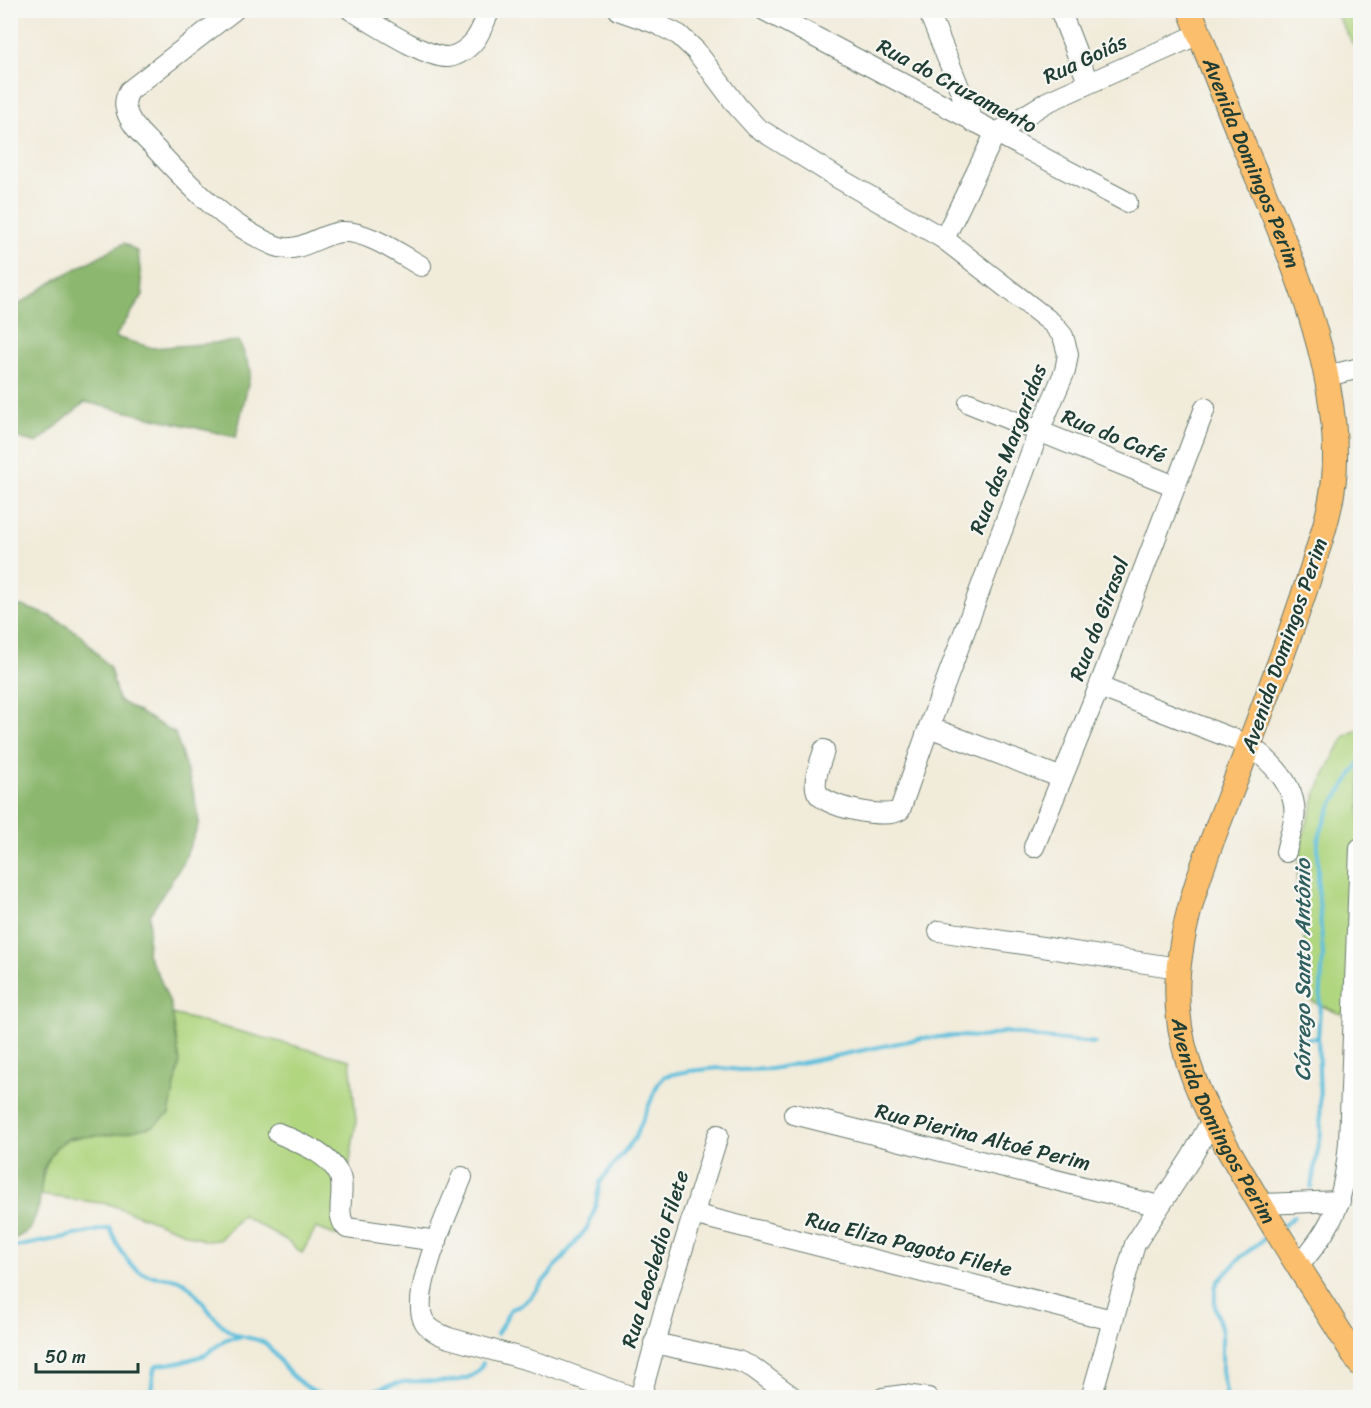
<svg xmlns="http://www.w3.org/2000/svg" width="1371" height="1408" font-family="Sriracha,sans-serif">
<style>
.green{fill:#b0d680;stroke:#688a5a;stroke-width:1.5}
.forest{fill:#8cb76e;stroke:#567a51;stroke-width:1.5}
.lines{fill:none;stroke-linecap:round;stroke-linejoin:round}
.stream{stroke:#5fc0dd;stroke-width:4}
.minor-casing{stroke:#687a6e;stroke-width:22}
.major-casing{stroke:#687a6e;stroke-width:26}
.minor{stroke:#fff;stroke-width:20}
.major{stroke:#fabe6d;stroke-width:24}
.labels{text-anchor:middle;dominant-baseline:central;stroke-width:4.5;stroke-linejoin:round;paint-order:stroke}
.street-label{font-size:21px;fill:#1f3d34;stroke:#f6f6f2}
.water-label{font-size:22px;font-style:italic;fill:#2f5e5e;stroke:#f6f6f2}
</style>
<rect width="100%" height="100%" fill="#f6f6f2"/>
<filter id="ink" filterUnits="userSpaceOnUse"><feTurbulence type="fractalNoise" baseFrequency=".0167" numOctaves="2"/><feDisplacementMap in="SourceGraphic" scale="12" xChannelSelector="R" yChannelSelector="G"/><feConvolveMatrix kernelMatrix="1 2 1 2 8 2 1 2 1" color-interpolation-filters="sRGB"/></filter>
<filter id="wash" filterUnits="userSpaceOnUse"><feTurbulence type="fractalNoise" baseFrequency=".008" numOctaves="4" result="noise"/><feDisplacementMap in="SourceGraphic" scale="24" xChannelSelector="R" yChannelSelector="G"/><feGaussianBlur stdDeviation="1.35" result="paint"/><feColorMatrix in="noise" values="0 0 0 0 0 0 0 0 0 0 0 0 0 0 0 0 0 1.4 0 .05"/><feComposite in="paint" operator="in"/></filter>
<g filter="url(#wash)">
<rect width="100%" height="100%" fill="#f1ebda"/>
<g class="green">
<polygon points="1349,10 1360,11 1360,57 1338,17"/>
<polygon points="1360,728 1360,1006 1340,1014 1311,1001 1306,968 1303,922 1297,882 1302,839 1318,789 1333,758 1344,737"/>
<path d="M172,1014L350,1060L356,1121L342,1215V1233L340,1237L316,1228L302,1253L286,1240L242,1215L219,1240L206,1241L109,1204L40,1195C49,1118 81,1144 136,1130C142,1129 149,1128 154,1125C159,1122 164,1117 169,1114L180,1062Z"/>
</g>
<g class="forest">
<polygon points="124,243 138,252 143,295 115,337 153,348 239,341 251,371 236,437 85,402 37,443 11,436 11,310 57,279"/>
<polygon points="22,606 50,616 81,635 110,668 118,700 175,733 194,794 199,823 183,863 150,914 147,954 158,974 171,1006 180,1062 169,1114 153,1126 120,1134 69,1138 56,1147 43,1169 39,1206 30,1230 11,1241 10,607"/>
</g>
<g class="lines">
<g class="stream">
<polyline points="1300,1039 1318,1038"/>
<polyline points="1311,1187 1321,1133 1318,1038 1323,956 1318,886 1318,840 1325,820 1332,805 1360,762"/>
<polyline points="1283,1226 1294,1216"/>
<path d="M10,1248L110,1228C116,1243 124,1260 137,1270C151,1281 171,1273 185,1283C200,1295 210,1317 228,1330C239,1339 255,1336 266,1344C274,1351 279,1361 286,1369C297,1382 315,1394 332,1397C357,1401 380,1385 404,1382C424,1379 447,1385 467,1378C476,1375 479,1370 483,1363"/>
<polyline points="497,1334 511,1309 520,1306 530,1298 587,1228 595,1209 600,1182 635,1138 658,1084 665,1076 689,1071 719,1068 741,1070 771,1069 923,1038 957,1036 983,1037 1005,1032 1041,1038 1095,1043"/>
<polyline points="147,1398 151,1391 154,1369 158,1365 182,1362 205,1355 226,1339 240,1337"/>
<polyline points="1227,1398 1222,1371 1222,1332 1215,1306 1215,1288 1218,1282 1241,1257 1269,1235"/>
</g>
</g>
</g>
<g filter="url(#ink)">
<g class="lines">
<defs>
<g id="minor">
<path d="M234,10L129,91C126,98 124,102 126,109C129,123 142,135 152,145C187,183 227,226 276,246C299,255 319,234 341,232C366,230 400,254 421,266"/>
<path d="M351,10C372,22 425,58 448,57C458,56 469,48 475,40C481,32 485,20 490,10"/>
<path d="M618,10L655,23L679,35L696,51L738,107L756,127L838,178L944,239L1052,323L1063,336L1068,354L1065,371L1039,431L929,727L900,810C887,820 824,807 817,792C812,779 821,762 824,750"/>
<polyline points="764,10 1127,202"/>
<polyline points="928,10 973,122"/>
<polyline points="1060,10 1088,82"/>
<polyline points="944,239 995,134 1047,102 1199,34"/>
<polyline points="1327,376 1360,368"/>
<polyline points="969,403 1175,486"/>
<path d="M1099,687L1249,745C1272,762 1299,788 1294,820C1292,831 1288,842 1286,852"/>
<polyline points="929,727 1062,778"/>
<polyline points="1034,847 1099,687 1205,408"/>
<polyline points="939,931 1178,968"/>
<polyline points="794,1114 1159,1206"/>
<path d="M278,1133C299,1143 327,1152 339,1174C347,1191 333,1215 347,1228L437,1241"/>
<path d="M462,1177C450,1207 411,1291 423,1319C428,1330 439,1334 449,1338L539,1363L635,1398"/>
<polyline points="1260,1204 1340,1201"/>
<polyline points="693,1214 1112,1320"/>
<path d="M1299,1265C1336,1223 1344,1199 1349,1142L1360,848"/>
<polyline points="654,1343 738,1361 752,1367 794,1398"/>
<polyline points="640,1398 672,1283 718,1135"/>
<polyline points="883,1398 904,1395 928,1398"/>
<polyline points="1091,1398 1135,1244 1191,1158 1212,1120"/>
</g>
<g id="major">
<path id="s1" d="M1190,10C1209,58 1227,106 1247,153C1287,246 1336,357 1335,459C1335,491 1327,521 1317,552C1304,596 1288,640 1272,683C1259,719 1245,756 1231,792C1208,850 1183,911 1178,974C1171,1057 1212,1122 1252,1190C1286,1249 1324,1306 1360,1364"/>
</g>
</defs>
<use href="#minor" class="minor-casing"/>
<use href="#major" class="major-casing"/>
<use href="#minor" class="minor"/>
<use href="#major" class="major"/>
</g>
</g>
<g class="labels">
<g class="street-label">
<text transform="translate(1085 59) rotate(-25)">Rua Goiás</text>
<text transform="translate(957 86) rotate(28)">Rua do Cruzamento</text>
<text stroke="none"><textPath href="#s1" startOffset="165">Avenida Domingos Perim</textPath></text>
<text transform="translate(1114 436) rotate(22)">Rua do Café</text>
<text transform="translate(1008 449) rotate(-69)">Rua das Margaridas</text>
<text transform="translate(1099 619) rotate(-69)">Rua do Girasol</text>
<text transform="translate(1284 645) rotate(-71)">Avenida Domingos Perim</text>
<text stroke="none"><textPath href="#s1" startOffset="1172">Avenida Domingos Perim</textPath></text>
<text transform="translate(983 1137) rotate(14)">Rua Pierina Altoé Perim</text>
<text transform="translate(909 1244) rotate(14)">Rua Eliza Pagoto Filete</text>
<text transform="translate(655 1259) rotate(-73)">Rua Leocledio Filete</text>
</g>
<g class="water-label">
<text transform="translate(1302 970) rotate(-90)">Córrego Santo Antônio</text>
</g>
</g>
<rect width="1371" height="1408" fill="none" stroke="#f6f6f2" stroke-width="36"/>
<path d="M36 1363v9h102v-9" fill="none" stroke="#1f3d34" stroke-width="3"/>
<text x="45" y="1363" font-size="18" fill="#1f3d34" stroke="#f6f6f2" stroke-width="4.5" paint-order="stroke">50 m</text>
</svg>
